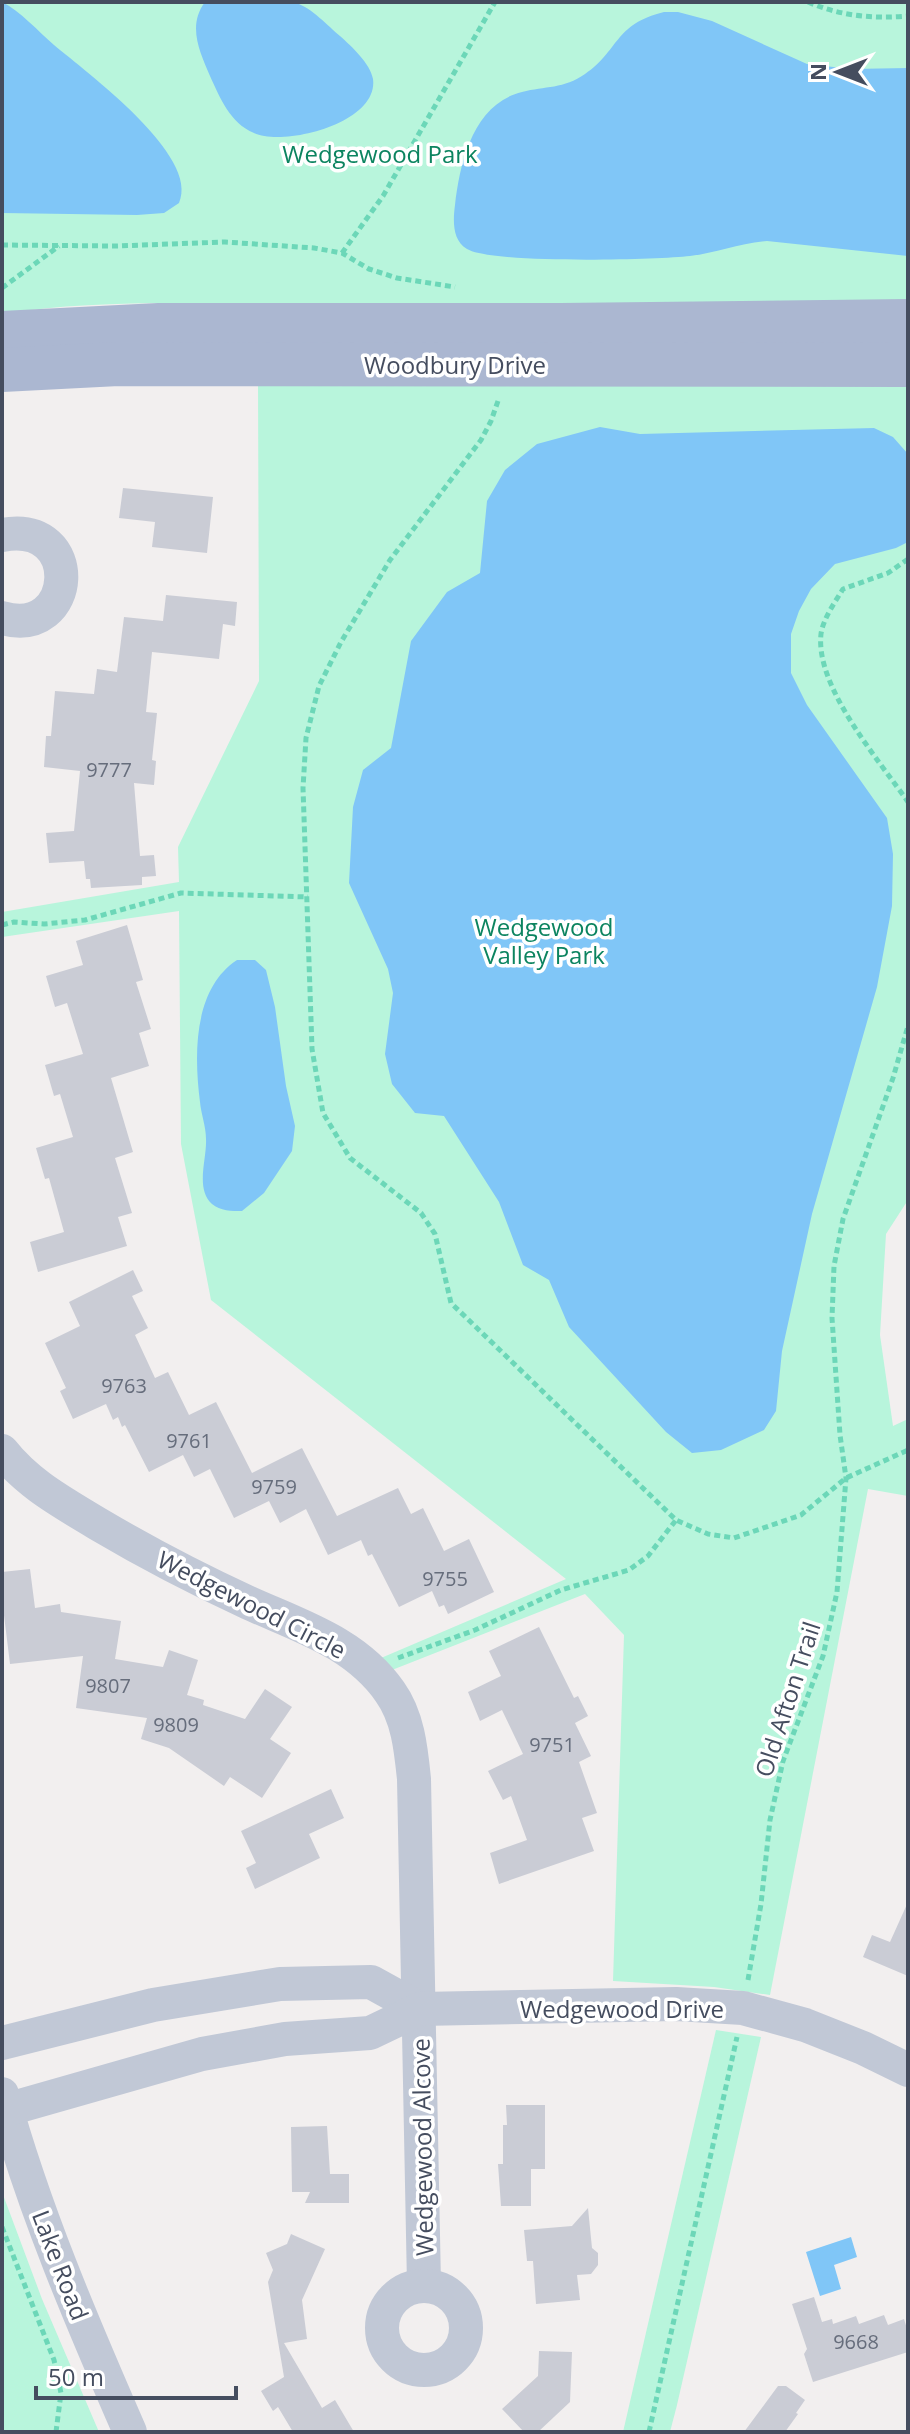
<svg xmlns="http://www.w3.org/2000/svg" width="910" height="2434" font-family="'Open Sans',sans-serif">
<style>
.green{fill:#b8f5dc}
.water{fill:#80c6f7}
.building{fill:#caccd5}
.lines{fill:none;stroke-linecap:round;stroke-linejoin:round}
.path{stroke:#6cd7b8;stroke-width:5;stroke-dasharray:6 4;stroke-linecap:butt}
.minor{stroke:#c1c8d6;stroke-width:34}
.major{stroke:#abb7d1;stroke-width:44}
.labels{text-anchor:middle;dominant-baseline:central;stroke-width:7;stroke-linejoin:round;paint-order:stroke}
.number-label{font-size:20px;fill:#666d7c}
.park-label{font-size:24px;fill:#0c8460;stroke:#fff}
.street-label{font-size:24px;fill:#454d5f;stroke:#fff}
</style>
<rect width="100%" height="100%" fill="#f2efef"/>
<g class="green">
<path d="M2,2H908V301C719,304 529,305 340,305C229,305 111,297 2,314Z"/>
<polygon points="258,384 908,385 908,1200 886,1234 880,1335 893,1426 908,1419 908,1496 868,1489 770,1995 714,1987 613,1981 624,1635 585,1594 392,1670 381,1658 566,1579 211,1300 181,1144 179,911 2,937 2,912 179,882 178,847 259,681"/>
<polygon points="716,2030 761,2037 677,2405 670,2432 623,2432"/>
<polygon points="2,2192 42,2299 99,2432 2,2432"/>
</g>
<g class="water">
<path d="M2,2C20,11 38,31 54,45C86,72 201,156 179,203L164,213L137,215L2,213Z"/>
<path d="M205,2C222,2 284,0 296,3C312,8 328,26 340,36C352,47 370,63 373,79C379,123 284,147 254,133C230,123 220,98 210,76C200,52 187,26 205,2Z"/>
<path d="M664,12H678L712,21L807,64L851,69L908,68V256L767,241C740,243 716,253 690,256C655,260 492,264 467,249C452,240 453,220 455,205C460,162 473,104 522,92C545,86 564,89 585,74C619,51 614,24 664,12Z"/>
<polygon points="600,427 640,434 874,428 893,437 908,454 908,542 896,548 835,564 811,589 799,611 791,634 791,673 807,705 887,818 893,854 892,906 877,987 812,1214 782,1351 776,1411 764,1430 721,1450 692,1453 666,1432 569,1327 549,1280 523,1265 499,1202 444,1116 415,1113 392,1084 385,1054 393,993 388,969 349,883 353,807 363,770 391,748 411,641 447,592 480,573 487,501 505,470 537,444"/>
<path d="M237,960H255L266,970L275,1007L286,1086L295,1126L292,1151L264,1193L242,1211C232,1211 220,1211 212,1204C195,1189 207,1159 206,1139C206,1126 201,1114 200,1102C194,1055 193,989 237,960Z"/>
<polygon points="851,2237 857,2257 834,2265 841,2289 820,2296 806,2252"/>
</g>
<g class="building">
<polygon points="123,488 213,497 207,553 152,547 155,522 119,518"/>
<polygon points="166,595 237,602 235,626 223,624 219,659 152,652 146,712 157,713 152,760 156,761 154,785 134,783 140,856 154,855 156,876 142,877 142,885 91,888 90,879 86,879 84,861 49,863 46,833 74,831 80,771 44,767 46,736 51,736 55,691 94,694 97,669 117,672 124,617 163,621"/>
<polygon points="127,925 143,980 136,982 151,1029 139,1033 149,1066 111,1078 133,1152 115,1158 132,1213 118,1217 127,1246 38,1272 30,1242 64,1232 49,1178 45,1179 36,1148 73,1137 60,1094 54,1096 45,1065 83,1054 67,1003 55,1007 46,976 83,965 76,941"/>
<polygon points="133,1270 143,1291 132,1296 148,1328 135,1335 155,1378 168,1372 189,1415 216,1402 252,1473 302,1448 337,1516 398,1488 411,1514 423,1508 444,1551 469,1539 494,1592 448,1614 444,1605 439,1607 432,1591 399,1607 372,1554 368,1556 361,1540 328,1555 306,1509 280,1523 269,1501 234,1518 210,1469 194,1477 183,1455 149,1472 125,1425 122,1427 118,1417 113,1420 106,1404 73,1419 60,1391 66,1388 45,1343 80,1326 69,1302"/>
<polygon points="30,1569 35,1608 60,1604 61,1612 121,1621 115,1659 163,1667 169,1650 198,1660 187,1695 204,1700 203,1705 245,1719 265,1689 292,1707 270,1739 291,1753 262,1798 230,1777 224,1786 169,1748 141,1739 147,1718 76,1708 83,1656 10,1664 2,1599 2,1572"/>
<polygon points="539,1627 574,1698 578,1696 588,1716 575,1723 591,1756 579,1762 597,1813 582,1818 594,1851 499,1884 490,1853 527,1840 511,1796 503,1800 488,1771 523,1754 502,1710 480,1721 468,1692 501,1676 489,1651"/>
<polygon points="331,1789 344,1818 309,1834 320,1858 255,1889 246,1868 256,1863 241,1831"/>
<polygon points="908,1902 908,1976 863,1957 872,1935 890,1942"/>
<polygon points="506,2105 545,2105 545,2169 531,2169 531,2206 501,2206 498,2164 503,2164 503,2125 507,2125"/>
<polygon points="327,2126 330,2174 349,2174 349,2203 305,2203 310,2192 292,2192 291,2127"/>
<polygon points="588,2208 592,2248 598,2253 598,2265 591,2274 577,2275 580,2300 536,2304 533,2261 527,2261 524,2230 572,2226"/>
<polygon points="291,2234 325,2249 302,2300 307,2339 284,2343 322,2408 335,2400 354,2432 293,2432 278,2407 273,2411 261,2391 284,2377 268,2282 273,2270 266,2253 287,2244"/>
<polygon points="814,2297 822,2322 832,2319 833,2324 856,2316 859,2324 884,2315 888,2325 904,2319 908,2332 908,2352 813,2382 804,2354 807,2349 792,2304"/>
<polygon points="539,2351 572,2352 570,2402 538,2432 524,2432 502,2409 538,2376"/>
<polygon points="778,2386 786,2386 805,2400 796,2413 798,2414 785,2432 744,2432"/>
</g>
<g class="lines">
<g class="path">
<path d="M808,2C840,16 873,19 908,16"/>
<polyline points="2,245 116,246 225,242 314,248 342,253 369,269 397,278 455,287"/>
<polyline points="342,253 383,196 495,2"/>
<polyline points="2,288 59,246"/>
<polyline points="498,401 491,421 481,440 390,560 341,642 319,686 306,738 303,788 312,1049 323,1113 350,1158 421,1213 435,1234 451,1303 676,1520 708,1534 734,1538 801,1515 846,1478 908,1450"/>
<path d="M908,559L888,573L843,589C835,602 823,619 821,634C815,687 879,760 908,802"/>
<polyline points="2,925 14,922 44,924 85,920 181,893 308,897"/>
<polyline points="398,1658 475,1630 561,1590 629,1570 648,1556 676,1520"/>
<polyline points="748,1980 761,1904 770,1820 783,1761 823,1656 837,1592 846,1478 840,1435 832,1318 834,1266 843,1219 893,1078 908,1026"/>
<polyline points="2,2227 54,2360 61,2393 56,2432"/>
<polyline points="649,2432 737,2037"/>
</g>
<g class="minor">
<path d="M2,535C85,519 77,640 2,618"/>
<path d="M2,1451C28,1484 62,1502 98,1524C147,1553 197,1579 249,1603C300,1626 356,1643 390,1692C408,1717 411,1749 414,1779L424,2285"/>
<polyline points="2,2043 153,2005 280,1984 371,1982 420,2009"/>
<path d="M2,2094C34,2210 82,2322 130,2432"/>
<polyline points="2,2111 202,2054 285,2039 370,2033 420,2009 676,2004 743,2008 805,2025 863,2048 908,2070"/>
<circle cx="424" cy="2328" r="42"/>
</g>
<g class="major">
<polyline points="2,333 159,325 560,325 908,321"/>
<polyline points="2,370 118,364 908,365"/>
</g>
</g>
<g class="labels">
<g class="number-label">
<text x="109" y="769">9777</text>
<text x="124" y="1385">9763</text>
<text x="189" y="1440">9761</text>
<text x="274" y="1486">9759</text>
<text x="445" y="1578">9755</text>
<text x="108" y="1685">9807</text>
<text x="176" y="1724">9809</text>
<text x="552" y="1744">9751</text>
<text x="856" y="2341">9668</text>
</g>
<g class="park-label">
<text x="380" y="153">Wedgewood Park</text>
<text x="544" y="926">Wedgewood<tspan x="544" dy="28">Valley Park</tspan></text>
</g>
<g class="street-label">
<text x="455" y="364">Woodbury Drive</text>
<text transform="translate(252 1604) rotate(27)">Wedgewood Circle</text>
<text transform="translate(787 1699) rotate(-72)">Old Afton Trail</text>
<text x="622" y="2008">Wedgewood Drive</text>
<text transform="translate(422 2147) rotate(-91)">Wedgewood Alcove</text>
<text transform="translate(61 2265) rotate(69)">Lake Road</text>
</g>
</g>
<rect width="910" height="2434" fill="none" stroke="#454d5f" stroke-width="8"/>
<g transform="translate(838 72) rotate(270)" stroke="#ffffff" stroke-width="6" paint-order="stroke">
<path d="M0-6L14 30L0 20L-14 30Z" fill="#454d5f"/>
<text y="-12" font-size="22" font-weight="bold" text-anchor="middle" fill="#454d5f">N</text>
</g>
<path d="M36 2386v12h200v-12" fill="none" stroke="#454d5f" stroke-width="4"/>
<text x="48" y="2386" font-size="24" fill="#454d5f" stroke="#ffffff" stroke-width="6" paint-order="stroke">50 m</text>
</svg>
